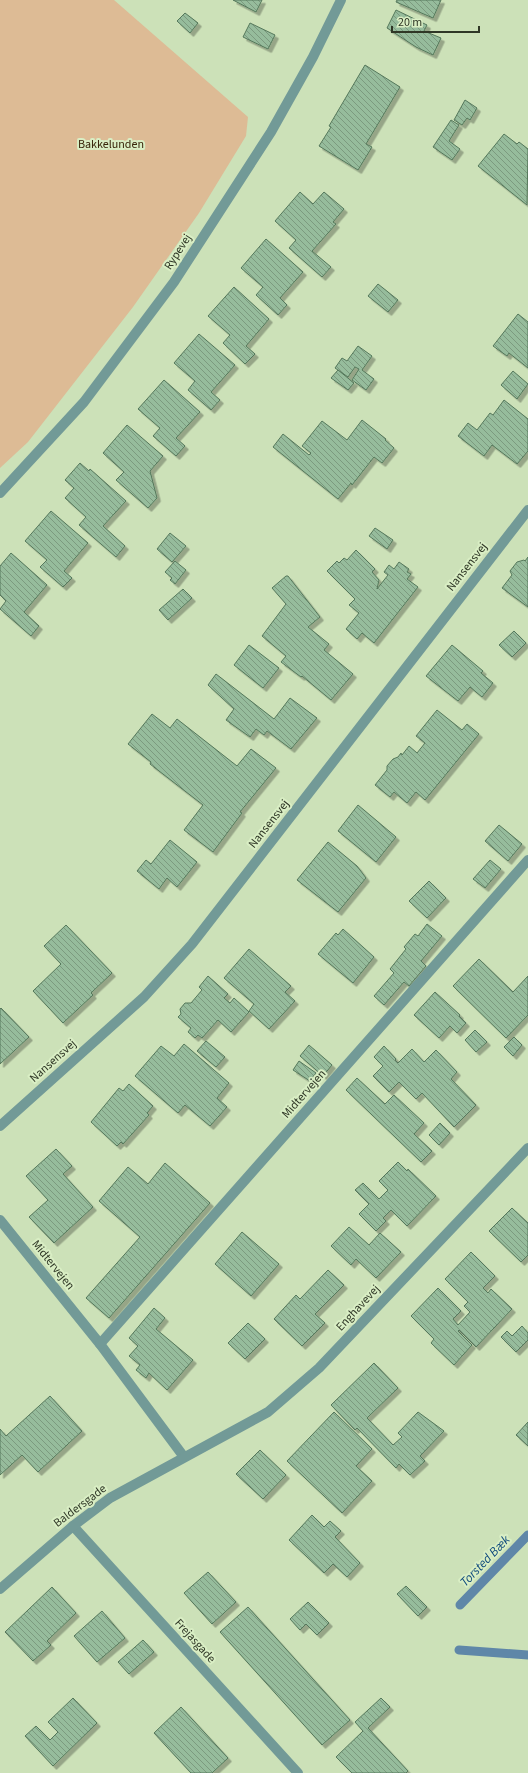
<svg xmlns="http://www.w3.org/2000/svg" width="528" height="1773" font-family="'Source Sans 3',sans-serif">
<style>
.green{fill:#ddbb95}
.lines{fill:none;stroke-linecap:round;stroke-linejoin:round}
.stream{stroke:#5f87a8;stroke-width:9}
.building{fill:url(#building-back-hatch);stroke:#55785b;filter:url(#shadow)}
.minor{stroke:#729a97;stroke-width:10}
.labels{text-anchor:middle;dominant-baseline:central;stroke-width:4;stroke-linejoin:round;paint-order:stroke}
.park-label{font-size:12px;fill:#392409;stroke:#d9eec4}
.street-label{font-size:12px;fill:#2f3726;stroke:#d9eec4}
.water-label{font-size:13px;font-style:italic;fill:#104b7d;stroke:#d9eec4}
</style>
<defs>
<pattern id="building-back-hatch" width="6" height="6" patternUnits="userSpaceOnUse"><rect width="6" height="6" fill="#96bc9c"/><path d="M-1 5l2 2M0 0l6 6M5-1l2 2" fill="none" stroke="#7b9a7f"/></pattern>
<filter id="shadow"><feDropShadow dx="3.5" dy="3.5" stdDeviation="0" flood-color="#0004"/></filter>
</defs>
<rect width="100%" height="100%" fill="#cce1b8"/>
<polygon class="green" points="0,0 114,0 248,117 246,136 199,213 133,307 28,442 0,468"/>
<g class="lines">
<g class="stream">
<polyline points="460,1605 528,1535"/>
<polyline points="459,1650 528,1655"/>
</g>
</g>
<g class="building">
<polygon points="233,0 262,0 256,12"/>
<polygon points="397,0 441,0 433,18 396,2"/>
<polygon points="396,10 427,25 424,31 441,38 433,55 416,47 387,28"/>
<polygon points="185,13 198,23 190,33 177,21"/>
<polygon points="250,23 275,35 268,49 243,37"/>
<polygon points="365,65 400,87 366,144 372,147 358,170 319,146 331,127 329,126"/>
<polygon points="465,100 477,108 470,120 467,118 462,125 454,120"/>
<polygon points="451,120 459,125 449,141 460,149 452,160 433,147"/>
<polygon points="504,134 517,144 519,142 528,149 527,205 478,166"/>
<polygon points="300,192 313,204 324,192 344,209 333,222 336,224 312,251 331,267 322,277 289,248 296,240 275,221"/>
<polygon points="266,239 303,272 280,298 287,305 278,315 256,295 263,287 241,268"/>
<polygon points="378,284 398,300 388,312 368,296"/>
<polygon points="234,287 269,319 246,346 255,354 245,364 223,343 230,335 208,316"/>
<polygon points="518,314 528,322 528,368 509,353 507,356 493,346"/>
<polygon points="199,334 235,365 211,392 220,400 211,410 188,390 195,381 174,363"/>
<polygon points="358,346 372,356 362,370 374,379 366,390 352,380 359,369 355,367 348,377 335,368 342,358 347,361"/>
<polygon points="338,370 354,383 348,390 331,378"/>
<polygon points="513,371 528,384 517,399 501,385"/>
<polygon points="164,380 200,412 176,438 185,446 176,456 153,436 160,428 138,409"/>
<polygon points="504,400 528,419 528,451 517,464 492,445 484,456 458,436 468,423 477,430 490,413 493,415"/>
<polygon points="362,420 386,439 385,440 394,448 382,463 374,457 352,485 351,483 338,499 273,447 283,434 309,455 311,453 302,446 322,421 347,440"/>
<polygon points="127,425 163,456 150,471 157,498 148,508 116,480 124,472 103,453"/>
<polygon points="80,463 89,471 90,469 126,501 103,526 125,546 116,557 79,525 86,517 65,498 74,488 65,480"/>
<polygon points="51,511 88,543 64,571 72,578 63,587 40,567 47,560 25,541"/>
<polygon points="375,528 393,540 387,549 369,536"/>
<polygon points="170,533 186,546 172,562 157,549"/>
<polygon points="356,550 375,569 372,572 379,580 377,589 388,575 384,572 389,565 394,569 399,562 409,569 407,572 411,574 407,579 418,587 374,643 362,633 357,639 346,629 359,613 349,605 355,599 327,571 337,561 339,563 344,558 347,560"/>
<polygon points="11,553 47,585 24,612 39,626 31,636 0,609 6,601 0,595 0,566"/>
<polygon points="528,557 528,607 502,588 512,575 510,571 517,562 524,560 525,561"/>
<polygon points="175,561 186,570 175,584 170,580 172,578 165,572"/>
<polygon points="286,576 288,576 320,617 308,627 329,644 324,650 353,674 331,700 302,676 301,677 281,662 286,656 262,636 286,604 272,588"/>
<polygon points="183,589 192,598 168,620 159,610"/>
<polygon points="514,631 526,643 512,657 499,645"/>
<polygon points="249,645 279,668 263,688 234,665"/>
<polygon points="452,645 483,671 481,673 493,683 482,697 470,687 458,701 426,676"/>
<polygon points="216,674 274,719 290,698 317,718 291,749 267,731 264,735 256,729 250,737 226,720 234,709 208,685"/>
<polygon points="437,710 462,730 467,724 479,734 425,800 416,792 407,803 394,792 390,797 375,785 387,770 387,766 393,759 398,757 401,753 402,755 409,746 417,753 425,743 416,736"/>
<polygon points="152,714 170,728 177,719 237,766 251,749 276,768 240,812 242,813 213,852 184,830 203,805 150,764 151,762 128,744"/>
<polygon points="358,805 396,837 376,862 338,831"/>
<polygon points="499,825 522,844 508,861 485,841"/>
<polygon points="170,840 197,862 177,887 167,878 159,889 137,871 146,860 151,864"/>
<polygon points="328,842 357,866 366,878 338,912 297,880"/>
<polygon points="490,860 501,869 485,888 473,879"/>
<polygon points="429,881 446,898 427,918 409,901"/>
<polygon points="427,924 442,936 421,961 426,966 409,986 404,982 384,1005 374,996 394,973 390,969 406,949 404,947 415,934 418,936"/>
<polygon points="66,925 112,973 91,993 93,995 63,1023 33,991 61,964 44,946"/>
<polygon points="343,929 374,957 353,983 318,954 336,933 338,935"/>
<polygon points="249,949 291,986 285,992 295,1001 269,1029 249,1011 254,1004 224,978"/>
<polygon points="479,959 513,992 528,976 528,1015 506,1038 453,986"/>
<polygon points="208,976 228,994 224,998 230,1003 234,998 249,1012 231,1032 218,1020 202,1038 198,1035 195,1038 188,1032 191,1028 178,1017 181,1014 180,1009 185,1003 191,1003 202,990 199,987"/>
<polygon points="435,992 460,1015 459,1016 466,1023 457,1033 450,1026 439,1038 414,1015"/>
<polygon points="1,1008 29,1037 0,1064 0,1009"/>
<polygon points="475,1030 487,1042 476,1052 465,1040"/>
<polygon points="514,1037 522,1045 513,1056 504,1047"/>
<polygon points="206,1041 225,1057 216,1067 197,1051"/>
<polygon points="184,1044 229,1083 217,1098 227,1107 210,1126 185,1105 178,1113 135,1076 161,1046 174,1056"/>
<polygon points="309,1045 332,1065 323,1076 300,1056"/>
<polygon points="384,1046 396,1059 395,1060 398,1063 412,1049 424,1062 436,1050 457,1072 451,1079 476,1105 454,1127 422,1093 416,1099 399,1082 389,1092 373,1076 383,1066 374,1057"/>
<polygon points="299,1061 316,1073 310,1081 293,1070"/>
<polygon points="357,1078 385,1104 394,1095 424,1123 414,1134 432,1151 421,1162 346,1090"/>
<polygon points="129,1084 153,1106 147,1113 149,1115 123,1144 121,1142 117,1146 91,1122 119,1088 123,1091"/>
<polygon points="440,1123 450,1133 439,1145 429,1135"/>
<polygon points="56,1149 72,1166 63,1174 93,1207 54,1243 29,1217 48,1200 26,1176"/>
<polygon points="398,1162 407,1171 408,1169 436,1196 407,1226 391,1210 383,1218 386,1221 376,1231 359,1214 369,1204 355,1190 363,1183 379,1199 388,1190 379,1181"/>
<polygon points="165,1163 210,1203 109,1318 86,1298 140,1237 99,1201 128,1167 148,1184"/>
<polygon points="512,1208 528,1223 528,1255 521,1262 489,1231"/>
<polygon points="349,1227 369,1245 380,1233 401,1252 376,1278 356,1259 351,1265 331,1246"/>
<polygon points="242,1232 279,1264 251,1296 215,1264"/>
<polygon points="471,1252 495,1276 483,1288 488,1293 491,1289 512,1309 476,1347 459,1330 458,1331 472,1345 454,1365 431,1343 434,1339 411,1316 438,1288 461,1311 453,1319 458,1325 470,1312 464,1306 468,1302 445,1279"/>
<polygon points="328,1270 344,1285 315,1314 325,1323 302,1346 274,1319 296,1295 300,1299"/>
<polygon points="154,1308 165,1318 156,1329 193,1360 167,1390 149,1373 146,1378 136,1370 140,1365 129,1356 138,1346 129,1338"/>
<polygon points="248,1323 265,1339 245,1359 228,1343"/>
<polygon points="522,1326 528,1333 528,1340 516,1352 501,1337 507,1331 512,1336"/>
<polygon points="374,1363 398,1388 367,1418 393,1445 402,1437 398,1433 418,1412 444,1431 420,1456 425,1461 410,1475 399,1464 396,1468 357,1428 355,1430 331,1405"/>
<polygon points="50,1396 82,1431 38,1472 22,1455 0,1475 0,1429 6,1436"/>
<polygon points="334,1412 372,1449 356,1466 372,1481 342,1513 287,1461"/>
<polygon points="528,1422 528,1446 516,1435"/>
<polygon points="260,1450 286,1475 263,1499 236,1474"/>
<polygon points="312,1515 324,1527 330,1521 341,1531 335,1537 360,1563 347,1577 333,1564 324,1573 289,1540"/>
<polygon points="208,1572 236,1602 212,1624 184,1593"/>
<polygon points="406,1586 427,1607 418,1616 397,1594"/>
<polygon points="52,1587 76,1613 47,1641 51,1645 33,1661 5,1632"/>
<polygon points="308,1602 329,1623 317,1635 306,1624 300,1630 290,1619"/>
<polygon points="248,1607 350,1720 322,1745 220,1632"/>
<polygon points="102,1611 125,1638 97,1662 74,1636"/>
<polygon points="143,1640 154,1652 129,1674 118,1662"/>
<polygon points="73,1698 97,1723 53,1766 25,1736 36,1726 50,1740 58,1732 48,1722"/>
<polygon points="381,1698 390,1707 368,1728 408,1771 406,1773 352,1773 336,1757 363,1731 355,1722"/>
<polygon points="181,1707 228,1758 212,1773 191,1773 154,1733"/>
</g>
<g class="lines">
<g class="minor">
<polyline points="0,493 84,402 174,282 271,132 313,57 341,0"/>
<polyline points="0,1126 144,997 192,944 528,510"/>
<polyline points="0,1220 100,1344 184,1457"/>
<polyline points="100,1344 528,860"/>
<polyline points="73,1526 298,1773"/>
<polyline points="0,1589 73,1526 110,1498 268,1412 319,1368 528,1148"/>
</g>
</g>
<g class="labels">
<g class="park-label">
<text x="111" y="144">Bakkelunden</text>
</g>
<g class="street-label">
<text transform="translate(178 252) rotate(-57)">Rypevej</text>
<text transform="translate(467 567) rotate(-52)">Nansensvej</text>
<text transform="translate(269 824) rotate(-52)">Nansensvej</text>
<text transform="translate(53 1061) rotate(-42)">Nansensvej</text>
<text transform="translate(304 1094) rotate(-49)">Midtervejen</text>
<text transform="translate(53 1265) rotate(51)">Midtervejen</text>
<text transform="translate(358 1308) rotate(-47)">Enghavevej</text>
<text transform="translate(80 1506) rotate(-37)">Baldersgade</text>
<text transform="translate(195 1641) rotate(48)">Frejasgade</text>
</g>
<g class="water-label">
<text transform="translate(485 1561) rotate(-46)">Torsted Bæk</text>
</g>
</g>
<path d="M392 26v6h87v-6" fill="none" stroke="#2f3726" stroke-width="2"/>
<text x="398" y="26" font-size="12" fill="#2f3726" stroke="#d9eec4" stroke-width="3" paint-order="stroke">20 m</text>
</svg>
